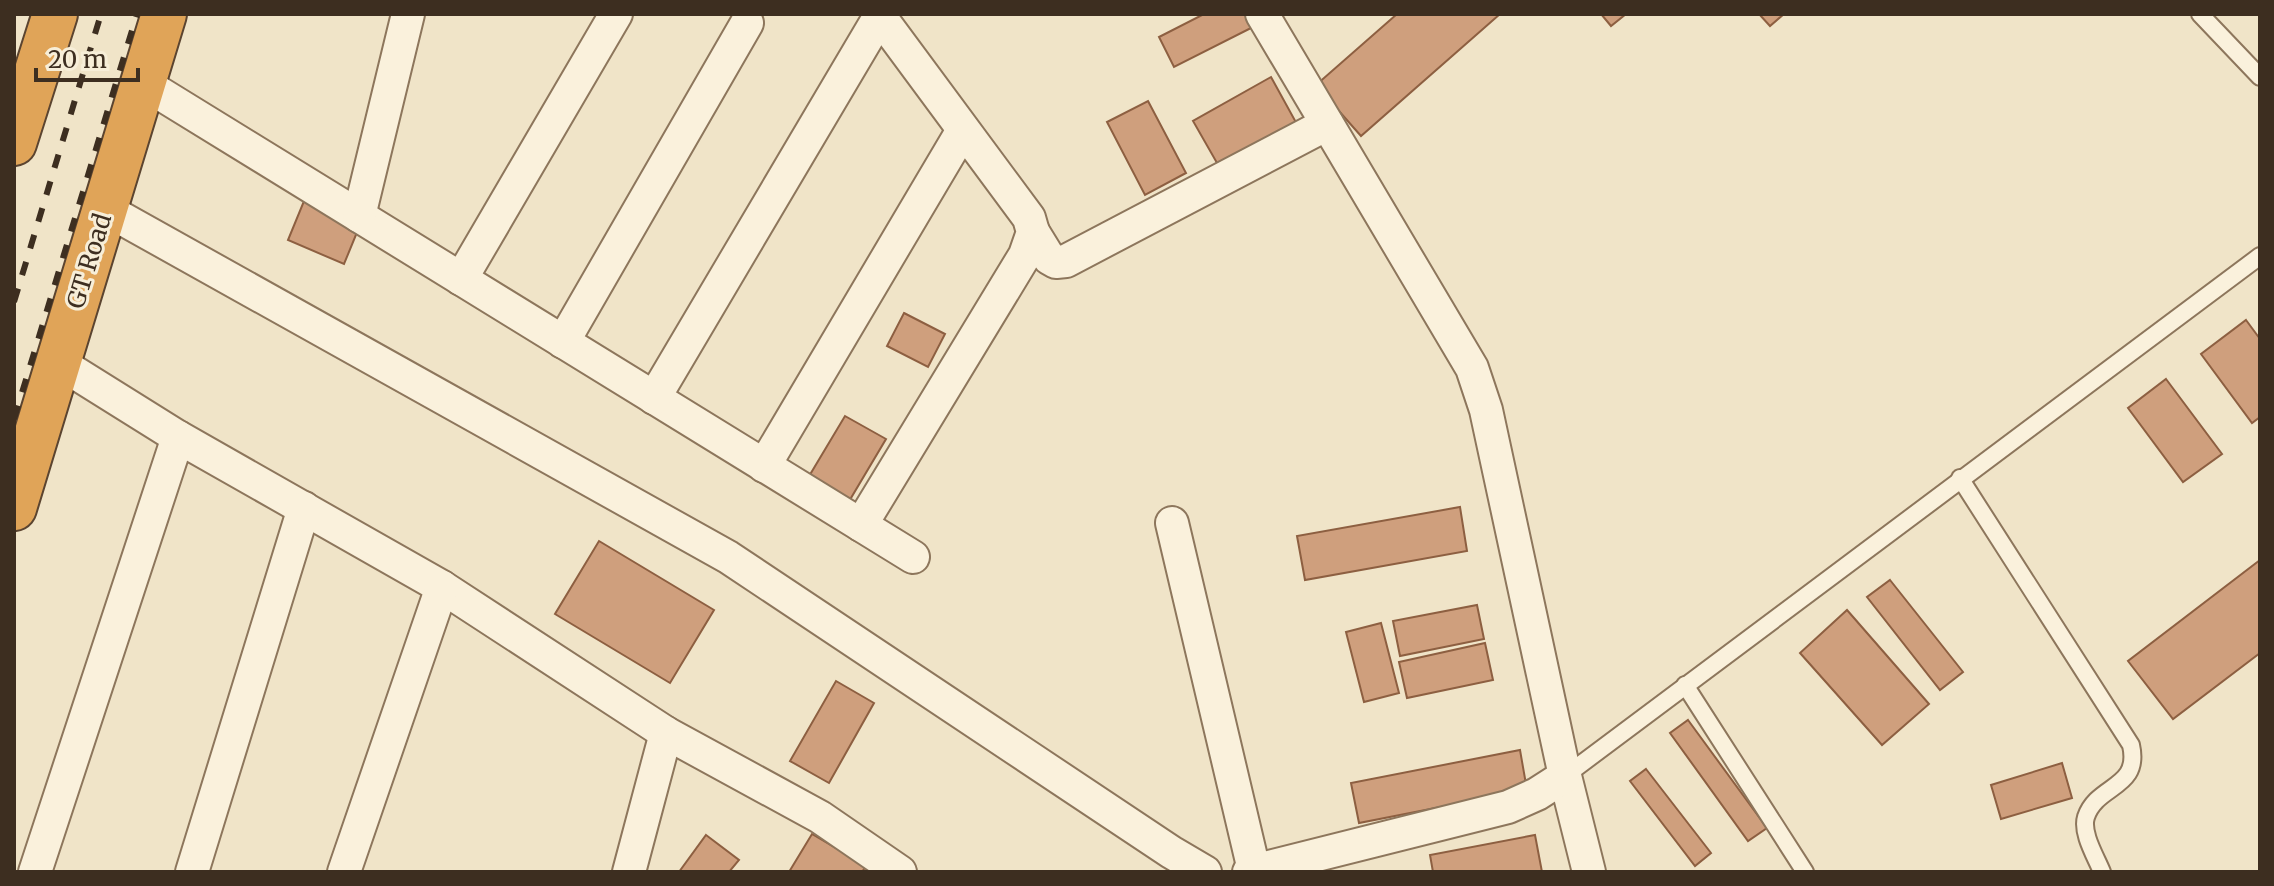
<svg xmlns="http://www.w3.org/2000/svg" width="2274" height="886" font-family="Merriweather,serif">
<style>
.building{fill:#cf9f7d;stroke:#8d5f41;stroke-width:2}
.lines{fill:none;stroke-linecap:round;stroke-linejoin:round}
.lane-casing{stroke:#8d765c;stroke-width:20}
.street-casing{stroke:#8d765c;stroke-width:36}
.highway-casing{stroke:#5b4430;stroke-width:48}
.lane{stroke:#faf1dc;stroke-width:16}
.street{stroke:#faf1dc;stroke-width:32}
.highway{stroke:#e0a458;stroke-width:44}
.rail{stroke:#3d2e20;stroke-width:6;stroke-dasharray:14 14;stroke-linecap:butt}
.labels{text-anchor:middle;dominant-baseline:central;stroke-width:6;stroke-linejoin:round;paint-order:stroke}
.street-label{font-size:24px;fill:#3d2e20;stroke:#f7eed8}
</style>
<rect width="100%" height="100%" fill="#f0e4c8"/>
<g class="building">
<polygon points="1204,14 1249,14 1255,26 1174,67 1159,37"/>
<polygon points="1397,14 1500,14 1361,136 1316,85"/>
<polygon points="1601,14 1626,14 1611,26"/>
<polygon points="1759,14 1784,14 1770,26"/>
<polygon points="1271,77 1298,126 1221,170 1193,121"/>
<polygon points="1148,101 1186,173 1145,195 1107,122"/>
<polygon points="304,201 360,225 344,264 288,240"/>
<polygon points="904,313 945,334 928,367 887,346"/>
<polygon points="2246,320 2260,339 2260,417 2252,423 2201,354"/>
<polygon points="2166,379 2222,454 2183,482 2128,408"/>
<polygon points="845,416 886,439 845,508 805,483"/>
<polygon points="1460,507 1467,551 1305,580 1297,536"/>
<polygon points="599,541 714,610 670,683 555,614"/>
<polygon points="2260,560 2260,653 2173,719 2128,661"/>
<polygon points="1890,580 1963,672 1940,690 1867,597"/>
<polygon points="1477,605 1484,639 1400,656 1393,621"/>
<polygon points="1847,610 1929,704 1882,745 1800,653"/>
<polygon points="1381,623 1399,693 1364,702 1346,632"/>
<polygon points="1485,643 1493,680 1407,698 1399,662"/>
<polygon points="836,681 874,703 829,783 790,761"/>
<polygon points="1688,720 1767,828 1748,841 1670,733"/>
<polygon points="1520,750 1527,790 1359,823 1351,783"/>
<polygon points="2062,763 2072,798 2001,819 1991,785"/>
<polygon points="1646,769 1711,853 1695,866 1630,781"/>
<polygon points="812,834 866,866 862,872 789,872"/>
<polygon points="706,835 739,860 729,872 679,872"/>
<polygon points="1535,835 1542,872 1433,872 1430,855"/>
</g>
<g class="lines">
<defs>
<g id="lane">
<polyline points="2200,14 2260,77"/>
<path d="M1960,478L2131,745C2141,789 2097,784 2086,817C2081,833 2096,857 2102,872"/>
<polyline points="1685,685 1805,872"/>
<polyline points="1565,776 2260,256"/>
</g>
<g id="street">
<polyline points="1262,14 1472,368 1486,410 1565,776 1589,872"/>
<polyline points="143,83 913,557"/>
<polyline points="105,209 728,557 1171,852 1205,872"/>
<polyline points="359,216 408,14"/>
<polyline points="1033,232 1049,258 1056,262 1066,261 1327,124"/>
<polyline points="461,279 616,14"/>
<polyline points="563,342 747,23"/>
<polyline points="58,362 178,437"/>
<polyline points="654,398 880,16"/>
<polyline points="764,466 963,130"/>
<polyline points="1172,523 1254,870"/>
<polyline points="861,525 1025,255 1033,232 1029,218 878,14"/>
<polyline points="35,872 178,437 442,587 666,733 820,817 900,872"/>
<polyline points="192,872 304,508"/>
<polyline points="344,872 442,587"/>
<polyline points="629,872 666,733"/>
<polyline points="1249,872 1508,807 1537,794 1565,776"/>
</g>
<g id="highway">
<polyline points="14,143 55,14"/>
<polyline points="14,508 164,14"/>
</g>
</defs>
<use href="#lane" class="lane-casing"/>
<use href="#street" class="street-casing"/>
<use href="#highway" class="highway-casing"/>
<use href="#lane" class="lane"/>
<use href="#street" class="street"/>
<use href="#highway" class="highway"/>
<g class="rail">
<polyline points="14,302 101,14"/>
<polyline points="14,419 137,14"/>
</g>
</g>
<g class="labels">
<g class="street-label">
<text transform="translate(89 261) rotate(-73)">GT Road</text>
</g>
</g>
<rect width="2274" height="886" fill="none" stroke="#3d2e20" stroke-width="32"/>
<path d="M36 68v12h102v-12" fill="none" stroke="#3d2e20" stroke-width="4"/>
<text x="48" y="68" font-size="24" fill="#3d2e20" stroke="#f7eed8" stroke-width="6" paint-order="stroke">20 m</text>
</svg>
